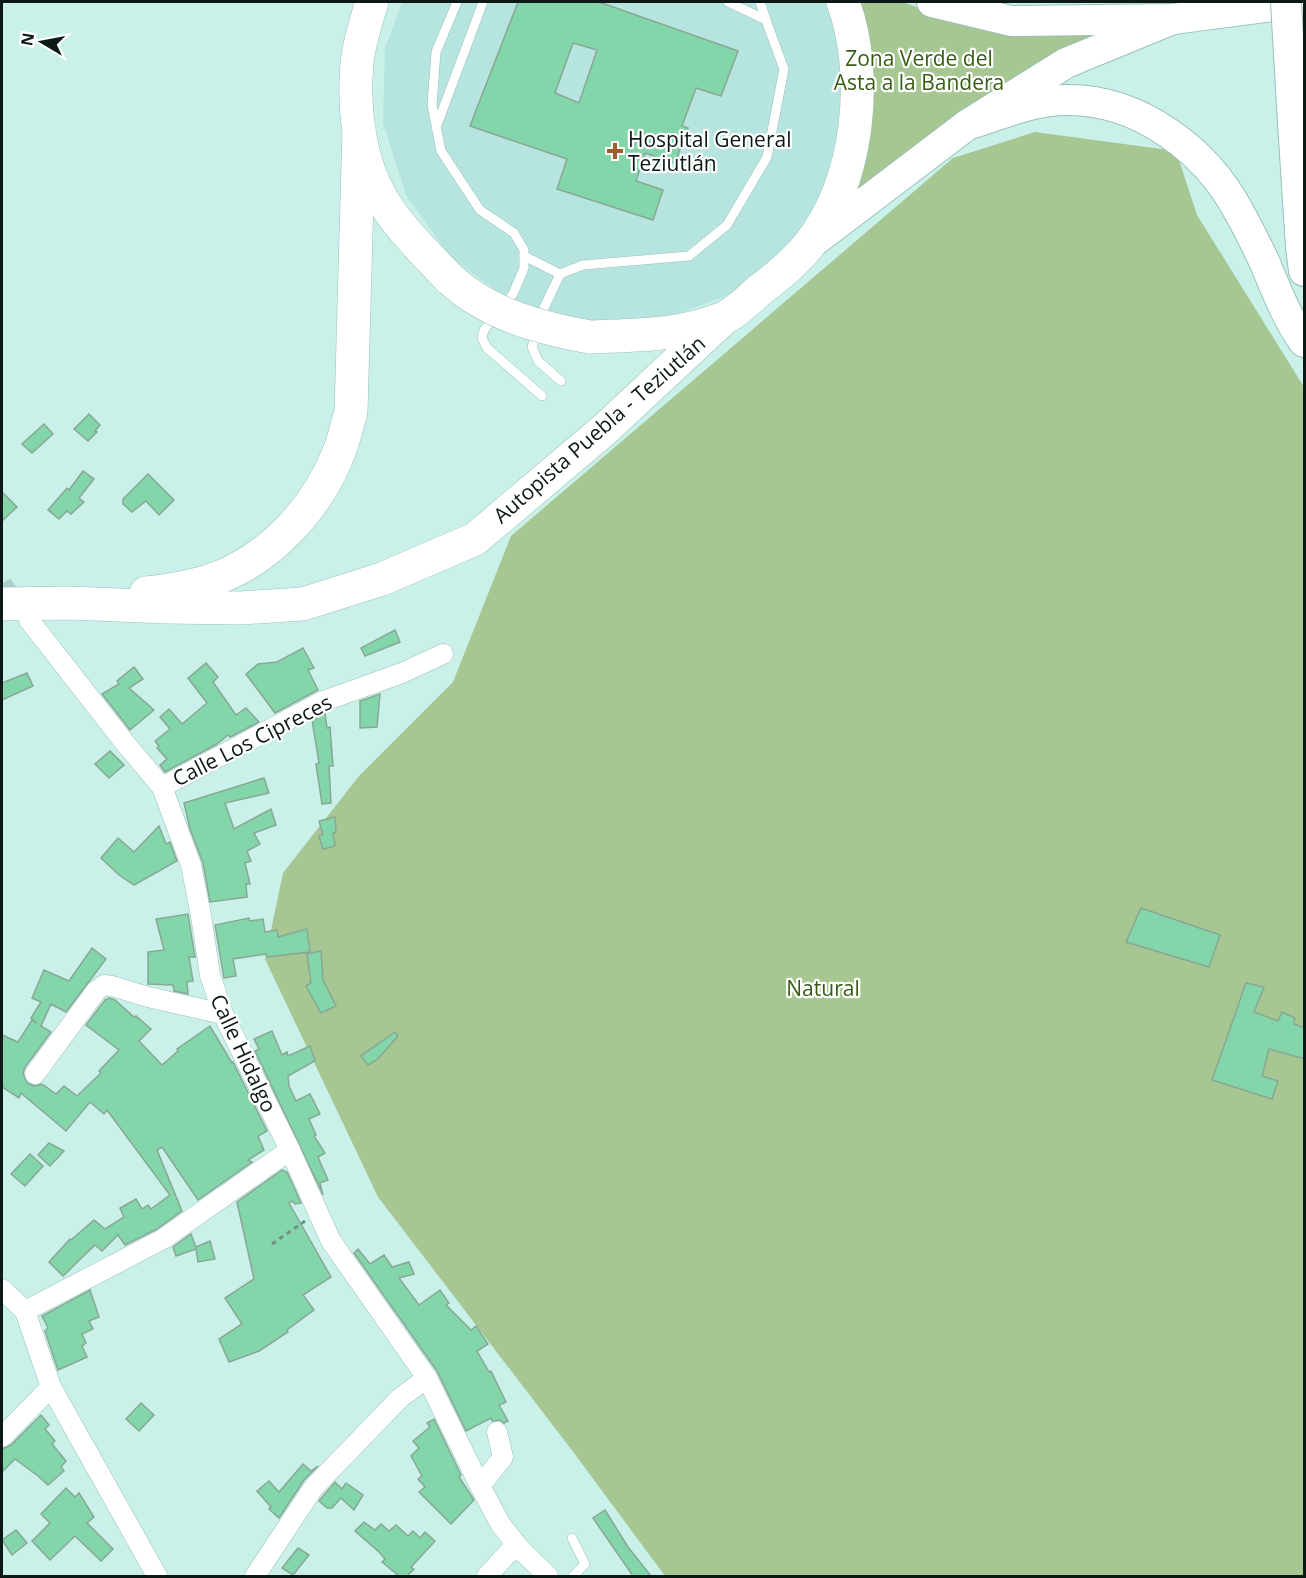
<svg xmlns="http://www.w3.org/2000/svg" width="1306" height="1578" font-family="'Open Sans',sans-serif">
<style>
.built{fill:#b5e5de}
.green{fill:#a6c692}
.building{fill:#83d6a9;stroke:#89a795;stroke-width:1.5;fill-rule:evenodd}
.lines{fill:none;stroke-linecap:round;stroke-linejoin:round}
.street-tunnel{stroke:#acd1ca;stroke-width:20;stroke-dasharray:20 10;stroke-linecap:butt}
.lane-casing{stroke:#9ac0ba;stroke-width:10}
.street-casing{stroke:#9ac0ba;stroke-width:21}
.primary-casing{stroke:#9ac0ba;stroke-width:32}
.highway-casing{stroke:#9ac0ba;stroke-width:34}
.path{stroke:#728e89;stroke-width:3;stroke-dasharray:4.5 4.5;stroke-linecap:butt}
.lane{stroke:#fff;stroke-width:9}
.street{stroke:#fff;stroke-width:20}
.primary{stroke:#fff;stroke-width:30}
.highway{stroke:#fff;stroke-width:33}
.primary-bridge-casing{stroke:#9ac0ba;stroke-width:32;stroke-linecap:butt}
.highway-bridge-casing{stroke:#9ac0ba;stroke-width:34;stroke-linecap:butt}
.primary-bridge{stroke:#fff;stroke-width:30}
.highway-bridge{stroke:#fff;stroke-width:33}
.poi-dot{fill:#9e5d29;stroke:#fff;stroke-width:2}
.labels{text-anchor:middle;dominant-baseline:central;stroke-width:4.5;stroke-linejoin:round;paint-order:stroke}
.park-label{font-size:21px;fill:#365c15;stroke:#fff}
.poi-label{font-size:21px;fill:#0b1917;stroke:#fff;text-anchor:start}
.street-label{font-size:21px;fill:#0b1917;stroke:#fff}
</style>
<rect width="100%" height="100%" fill="#c9f1ea"/>
<polygon class="built" points="402,2 828,2 839,23 848,101 831,178 790,245 729,295 658,321 583,323 511,301 450,257 406,195 383,123 385,48"/>
<g class="green">
<polygon points="848,2 902,2 960,22 1103,34 971,104 846,205"/>
<polygon points="1035,132 1176,151 1197,215 1304,387 1304,1576 665,1576 574,1453 378,1197 265,959 283,873 359,776 453,682 511,536 953,158"/>
</g>
<g class="building">
<path d="M518,2H599L738,51L721,96L696,88L682,126L688,128L675,163L645,153L636,181L663,190L653,220L557,189L567,159L470,126ZM573,43L597,50L579,103L555,93Z"/>
<polygon points="89,414 100,425 95,431 97,432 88,441 74,429"/>
<polygon points="44,424 53,434 32,453 22,444"/>
<polygon points="83,471 94,479 79,498 84,502 71,514 67,511 59,519 48,510 67,488 69,490"/>
<polygon points="148,474 174,500 159,515 146,501 132,512 123,504 123,499"/>
<polygon points="2,492 17,507 2,521"/>
<polygon points="395,630 400,642 365,656 361,648"/>
<polygon points="303,648 314,668 308,670 318,690 275,713 246,674 258,664 277,662"/>
<polygon points="206,663 218,677 213,682 236,715 246,708 259,722 230,737 228,735 217,744 165,772 160,765 167,759 157,748 159,746 155,741 170,729 160,717 169,709 182,724 207,703 188,678"/>
<polygon points="134,667 143,679 129,688 154,710 130,730 102,694 119,684 117,681"/>
<polygon points="27,673 33,686 2,700 2,683"/>
<polygon points="380,694 377,727 360,728 360,701"/>
<polygon points="325,713 327,728 330,727 333,766 329,766 331,803 322,804 316,764 319,763 312,720"/>
<polygon points="110,751 124,765 109,778 95,764"/>
<polygon points="264,778 269,793 225,803 234,829 271,809 276,825 254,833 260,844 247,851 251,861 245,863 250,884 246,884 247,897 210,902 203,863 190,829 184,803"/>
<polygon points="335,817 336,832 333,833 335,846 323,849 319,836 323,835 319,821"/>
<polygon points="159,826 166,844 170,842 177,861 134,885 119,875 101,858 118,838 134,852"/>
<polygon points="1141,908 1220,935 1209,967 1126,942"/>
<polygon points="188,914 195,957 189,957 193,981 187,982 188,994 174,991 173,985 148,984 148,952 164,950 156,919"/>
<polygon points="249,918 250,921 263,919 265,932 277,930 278,937 307,929 310,952 267,957 266,954 233,959 236,976 224,978 215,925"/>
<polygon points="92,948 106,959 66,1012 51,1004 41,1026 51,1032 25,1067 23,1073 27,1083 34,1086 42,1084 56,1094 64,1086 77,1096 101,1073 99,1071 119,1050 86,1025 105,1000 109,998 115,1000 134,1017 136,1016 151,1029 139,1041 162,1065 178,1051 177,1049 210,1026 232,1063 233,1062 267,1131 258,1136 264,1150 248,1160 252,1162 198,1200 162,1147 157,1150 182,1211 157,1229 125,1245 118,1235 102,1251 95,1245 63,1276 49,1262 70,1239 71,1240 94,1220 105,1229 124,1217 120,1208 136,1199 142,1209 148,1205 151,1209 170,1195 107,1110 104,1114 90,1102 66,1131 21,1093 19,1098 2,1087 2,1035 18,1042 32,1020 37,1023 31,1018 41,1002 32,998 44,970 69,981"/>
<polygon points="321,951 323,980 336,1006 321,1013 306,986 311,983 307,954"/>
<polygon points="1246,983 1264,987 1254,1012 1278,1021 1282,1012 1295,1018 1294,1024 1305,1028 1305,1059 1269,1049 1262,1076 1278,1081 1272,1099 1212,1080"/>
<polygon points="272,1031 282,1055 287,1052 288,1056 310,1046 315,1061 288,1076 289,1086 296,1101 310,1094 320,1114 309,1119 316,1135 314,1136 325,1153 318,1157 328,1180 320,1183 323,1195 255,1051 259,1049 254,1039"/>
<polygon points="395,1032 398,1036 377,1060 368,1065 361,1056"/>
<polygon points="49,1143 64,1151 50,1166 38,1155"/>
<polygon points="30,1154 43,1166 25,1186 11,1174"/>
<polygon points="282,1170 287,1172 301,1203 295,1204 292,1201 289,1203 331,1277 303,1295 314,1310 287,1330 288,1332 259,1351 229,1362 219,1339 242,1324 225,1298 254,1279 237,1202"/>
<polygon points="191,1234 196,1247 210,1241 215,1259 198,1262 196,1249 176,1256 173,1247"/>
<polygon points="358,1249 370,1264 384,1255 392,1267 409,1262 414,1274 399,1278 419,1305 440,1290 449,1303 446,1305 471,1330 476,1326 488,1344 477,1351 489,1372 491,1371 506,1402 499,1405 508,1421 504,1423 500,1420 492,1421 491,1418 466,1431 437,1371 354,1253"/>
<polygon points="90,1290 99,1317 89,1321 93,1329 82,1334 86,1343 82,1346 87,1357 58,1370 45,1331 48,1328 42,1316"/>
<polygon points="141,1403 154,1415 139,1431 126,1419"/>
<polygon points="41,1415 49,1425 45,1429 55,1441 52,1444 66,1461 61,1467 64,1471 48,1485 38,1476 15,1459 2,1472 2,1449 11,1445"/>
<polygon points="434,1419 461,1475 459,1477 474,1500 451,1524 419,1492 425,1487 418,1479 422,1476 411,1456 419,1448 413,1441 430,1427 427,1423"/>
<polygon points="303,1464 311,1471 318,1466 304,1480 279,1518 269,1509 271,1507 257,1491 269,1481 279,1492"/>
<polygon points="335,1482 342,1489 346,1483 363,1495 354,1510 341,1498 332,1508 327,1508 319,1501"/>
<polygon points="66,1488 75,1497 79,1493 94,1517 87,1523 113,1549 101,1561 75,1536 50,1560 32,1541 50,1523 41,1514"/>
<polygon points="605,1510 628,1547 651,1576 633,1576 593,1518"/>
<polygon points="364,1522 375,1530 381,1524 389,1531 396,1525 408,1536 413,1531 420,1538 425,1532 435,1541 411,1567 414,1569 407,1576 399,1576 382,1562 385,1559 379,1552 355,1531"/>
<polygon points="16,1530 27,1543 12,1555 2,1540"/>
<polygon points="298,1548 309,1555 293,1575 282,1568"/>
</g>
<g class="lines">
<polyline class="street-tunnel" points="2,584 20,609"/>
<defs>
<g id="lane">
<polyline points="457,2 436,52 432,105 441,151 480,210 514,233 524,250 524,268 513,294 484,330 482,338 487,348 542,396"/>
<polyline points="760,2 766,20"/>
<polyline points="437,125 483,2"/>
<polyline points="524,256 560,274"/>
<polyline points="561,381 538,361 532,347 544,308 560,274 583,265 689,256 727,225 767,157 784,69 766,20 728,2"/>
<polyline points="572,1538 585,1564 573,1576"/>
</g>
<g id="street">
<polyline points="29,620 125,743 162,787 191,865 201,916 210,975 223,1014 290,1150 331,1241 427,1378 480,1486 501,1525 520,1549 548,1576"/>
<polyline points="162,787 321,702 402,673 443,654"/>
<polyline points="35,1074 96,991 104,985 112,986 148,997 223,1014"/>
<polyline points="2,1289 25,1311 51,1387 157,1576"/>
<polyline points="25,1311 163,1239 290,1150"/>
<polyline points="2,1437 51,1387"/>
<polyline points="480,1486 503,1457 497,1432"/>
<polyline points="255,1576 314,1487 400,1398 427,1378"/>
<polyline points="487,1576 509,1552 520,1549"/>
</g>
<g id="primary">
<polyline points="932,2 1011,21 1173,19 1304,2"/>
<polyline points="1293,123 1301,247 1304,271"/>
<path d="M967,125C1000,115 1034,99 1069,100C1140,100 1207,151 1239,212C1248,228 1256,244 1264,261C1276,289 1286,317 1304,342"/>
<polyline points="813,242 967,125 1066,63 1173,19"/>
</g>
<g id="highway">
<path d="M372,2C366,22 359,42 357,63C353,109 359,161 383,201C401,230 427,255 451,280"/>
<path d="M590,337C634,335 679,336 721,319C735,314 749,299 761,289C777,277 795,262 808,246C859,184 870,75 843,2"/>
<path d="M146,593C167,591 189,587 209,581C268,562 317,509 339,452C344,439 347,425 351,412L359,128"/>
<polyline points="2,604 70,603 166,607 240,608 303,604 382,579 475,539 604,430 723,319"/>
</g>
</defs>
<use href="#lane" class="lane-casing"/>
<use href="#street" class="street-casing"/>
<use href="#primary" class="primary-casing"/>
<use href="#highway" class="highway-casing"/>
<polyline class="path" points="272,1244 305,1221"/>
<use href="#lane" class="lane"/>
<use href="#street" class="street"/>
<use href="#primary" class="primary"/>
<use href="#highway" class="highway"/>
<defs>
<polyline id="primary-bridge" points="1286,2 1293,123"/>
<path id="highway-bridge" d="M451,280C490,315 540,328 590,337"/>
</defs>
<use href="#primary-bridge" class="primary-bridge-casing"/>
<use href="#highway-bridge" class="highway-bridge-casing"/>
<use href="#primary-bridge" class="primary-bridge"/>
<use href="#highway-bridge" class="highway-bridge"/>
</g>
<path class="poi-dot" d="M612 142h6v6h6v6h-6v6h-6v-6h-6v-6h6z"/>
<g class="labels">
<g class="park-label">
<text x="919" y="58">Zona Verde del<tspan x="919" dy="24">Asta a la Bandera</tspan></text>
<text x="823" y="988">Natural</text>
</g>
<g class="poi-label">
<text x="628" y="139">Hospital General<tspan x="628" dy="24">Teziutlán</tspan></text>
</g>
<g class="street-label">
<text transform="translate(599 429) rotate(-41)">Autopista Puebla - Teziutlán</text>
<text transform="translate(252 740) rotate(-27)">Calle Los Cipreces</text>
<text transform="translate(244 1053) rotate(65)">Calle Hidalgo</text>
</g>
</g>
<rect width="1306" height="1578" fill="none" stroke="#0b1917" stroke-width="6"/>
<g transform="translate(42 42) rotate(280)" stroke="#ffffff" stroke-width="4.5" paint-order="stroke">
<path d="M0-4.5L10 22L0 15L-10 22Z" fill="#0b1917"/>
<text y="-9" font-size="16" font-weight="bold" text-anchor="middle" fill="#0b1917">N</text>
</g>
</svg>
